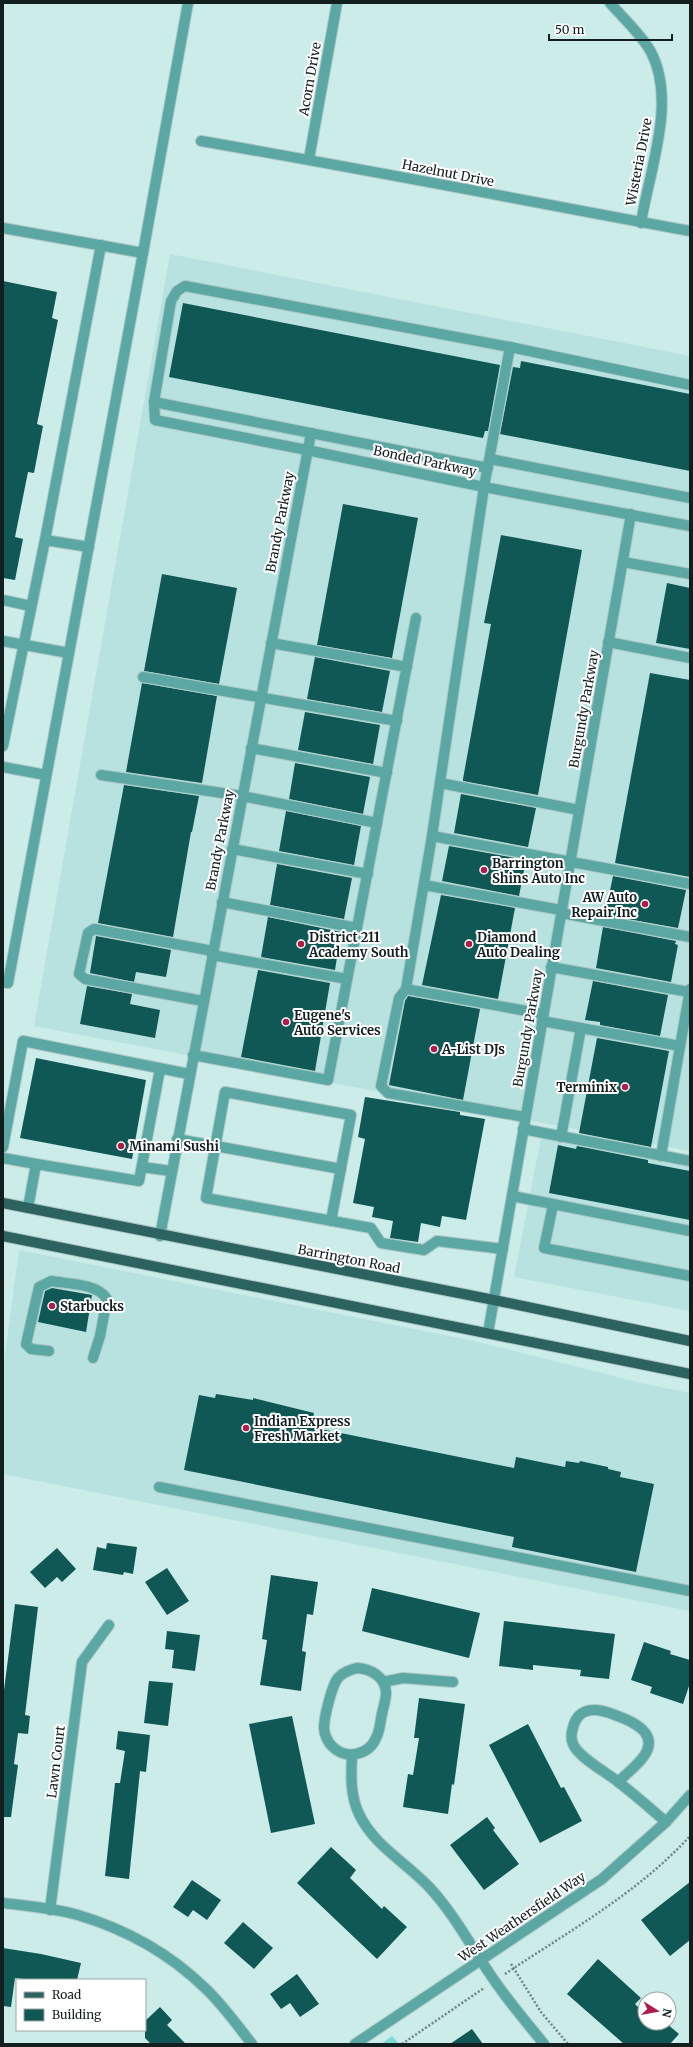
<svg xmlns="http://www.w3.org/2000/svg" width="693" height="2047" font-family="Merriweather,serif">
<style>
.built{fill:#b8e2df}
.green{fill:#7cdad5}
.building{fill:#105855}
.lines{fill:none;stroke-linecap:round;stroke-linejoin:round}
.minor-casing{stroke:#abc7c4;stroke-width:12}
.major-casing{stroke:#abc7c4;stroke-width:12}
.path{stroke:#708684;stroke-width:2.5;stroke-dasharray:2 2;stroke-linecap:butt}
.minor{stroke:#5aa7a3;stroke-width:10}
.major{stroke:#2c6360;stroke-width:10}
.poi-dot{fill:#af1c47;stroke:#fff;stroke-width:1.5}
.labels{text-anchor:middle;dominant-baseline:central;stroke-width:4;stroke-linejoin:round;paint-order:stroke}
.street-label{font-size:13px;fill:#131e1e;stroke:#fff}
.poi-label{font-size:13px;font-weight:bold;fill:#131e1e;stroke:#fff;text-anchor:start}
</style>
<rect width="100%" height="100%" fill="#ccece9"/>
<g class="built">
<polygon points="170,254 690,356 690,1151 34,1026"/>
<polygon points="542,1133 690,1162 690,1311 514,1277"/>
<polygon points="19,1250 474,1341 645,1384 690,1393 690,1611 3,1474 3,1369"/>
</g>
<polygon class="green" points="392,2036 399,2044 381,2044"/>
<g class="building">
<polygon points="3,281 57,292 52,318 58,320 37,424 43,426 34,473 28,472 15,537 23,539 15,580 3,578"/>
<polygon points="183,303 500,365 488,431 485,431 483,438 169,377"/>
<polygon points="521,361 690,394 690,471 500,434 513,367 520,368"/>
<polygon points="343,504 418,518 392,658 317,645"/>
<polygon points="501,535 582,550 538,795 463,781 463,779 491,624 484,623"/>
<polygon points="162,574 237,588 219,684 144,671"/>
<polygon points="667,583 690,588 690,649 656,643"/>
<polygon points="315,657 390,671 382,712 307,699"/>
<polygon points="650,673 690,680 690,877 615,863"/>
<polygon points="142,683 217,696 202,783 126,772"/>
<polygon points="305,712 380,725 373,764 298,750"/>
<polygon points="295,763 370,777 363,814 289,799"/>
<polygon points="124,785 199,796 192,832 191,832 173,937 98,923"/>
<polygon points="461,794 536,808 528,847 454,833"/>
<polygon points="286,811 361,826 354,865 279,851"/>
<polygon points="449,846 526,860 519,896 442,881"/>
<polygon points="277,864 352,878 344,919 270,905"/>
<polygon points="613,876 686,890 678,928 605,915"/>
<polygon points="441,895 515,908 498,999 422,985"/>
<polygon points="268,917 341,932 335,970 261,957"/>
<polygon points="603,927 676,941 675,944 678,945 671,982 596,968"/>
<polygon points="96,936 171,950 166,977 136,972 134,982 90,973"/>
<polygon points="258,970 330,983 315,1071 241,1057"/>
<polygon points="593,981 668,995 660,1036 600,1025 600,1022 585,1020"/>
<polygon points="87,986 132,994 130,1004 160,1010 155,1038 80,1024"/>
<polygon points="408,996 480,1009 463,1100 389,1085 405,1001"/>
<polygon points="597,1038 669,1051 651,1147 579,1133"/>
<polygon points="36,1058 146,1080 132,1159 20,1138"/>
<polygon points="365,1097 460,1112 460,1115 485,1119 466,1220 442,1216 440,1227 421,1223 418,1242 390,1238 393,1221 372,1217 374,1207 353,1203 365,1139 358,1137"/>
<polygon points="558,1145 576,1149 577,1146 648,1160 648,1163 690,1171 690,1220 549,1193"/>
<polygon points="52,1288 92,1295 86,1332 38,1322 45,1291"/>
<polygon points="216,1394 253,1400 253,1398 314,1413 311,1427 514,1468 516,1457 565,1467 566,1461 579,1463 580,1461 608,1467 608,1469 621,1472 620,1477 654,1484 636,1572 512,1547 514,1537 184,1470 199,1395 215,1398"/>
<polygon points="107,1543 137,1547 133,1574 124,1572 123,1575 93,1570 97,1547 106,1549"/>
<polygon points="57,1548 76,1569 62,1582 57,1577 45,1588 30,1572"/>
<polygon points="167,1568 189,1601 167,1615 145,1582"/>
<polygon points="271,1575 318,1582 313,1615 307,1614 302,1651 306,1652 301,1691 260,1685 267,1640 262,1639"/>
<polygon points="372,1588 480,1613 469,1658 362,1631"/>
<polygon points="15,1604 38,1607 25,1715 30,1716 28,1734 18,1733 14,1764 18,1765 11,1817 3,1817 3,1698"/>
<polygon points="504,1621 615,1634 609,1679 580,1676 581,1670 533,1665 533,1670 499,1666"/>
<polygon points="167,1631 200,1635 195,1671 172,1668 174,1650 165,1649"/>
<polygon points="644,1642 671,1651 670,1654 690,1660 690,1683 683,1704 650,1693 652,1687 631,1680"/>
<polygon points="149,1681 173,1683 168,1726 144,1723"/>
<polygon points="419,1698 465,1704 454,1785 452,1784 448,1814 403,1807 408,1774 413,1775 419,1738 414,1738"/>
<polygon points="292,1716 315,1824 271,1833 249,1724"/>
<polygon points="528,1724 561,1788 564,1787 582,1821 540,1843 489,1745"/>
<polygon points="118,1731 150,1735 146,1772 140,1771 129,1879 105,1876 115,1783 120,1783 125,1751 116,1749"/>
<polygon points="487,1817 495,1828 493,1830 519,1864 484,1890 450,1845"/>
<polygon points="331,1847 356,1870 350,1878 382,1909 384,1906 407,1927 377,1959 297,1883"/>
<polygon points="192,1880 221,1900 207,1920 193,1910 188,1917 173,1907"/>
<polygon points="690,1882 690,1940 670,1956 641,1920"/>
<polygon points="243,1922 273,1948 254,1969 224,1943"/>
<polygon points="3,1948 41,1954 81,1963 77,1980 33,1980 15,1978 11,2007 3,2006"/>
<polygon points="598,1959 641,1998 635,2004 645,2014 645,2023 666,2023 679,2034 670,2044 624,2044 567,1994"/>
<polygon points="297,1974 319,2004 300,2017 290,2003 281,2009 270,1994"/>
<polygon points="160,2007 172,2020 167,2025 186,2044 151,2044 145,2038 145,2021"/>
<polygon points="472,2029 483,2044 450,2044"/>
</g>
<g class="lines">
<defs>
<g id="minor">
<path d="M610,3C624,19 641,34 651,52C677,102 649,171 641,223"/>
<path d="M201,141C364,169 527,201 690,231"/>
<polyline points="309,159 337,3"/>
<polyline points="3,228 143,253 188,3"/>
<polyline points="510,347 484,487 432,836 406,989 399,998 381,1086 388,1093 525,1117"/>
<polyline points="690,385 510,347 185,286 177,291 171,301 154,402 155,420 307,450 484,487 690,526"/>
<polyline points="154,402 488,468"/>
<polyline points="490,459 690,498"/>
<polyline points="45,540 89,547"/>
<polyline points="623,562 690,574"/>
<polyline points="3,600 31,606"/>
<polyline points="3,641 69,653"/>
<polyline points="608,642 690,658"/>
<polyline points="271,643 407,667"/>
<polyline points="143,677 397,721"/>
<polyline points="3,746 45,540 101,245"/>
<polyline points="251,748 387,773"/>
<polyline points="3,767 46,775"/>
<polyline points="101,775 242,796 377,823"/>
<polyline points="440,783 579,810"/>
<polyline points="432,836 690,884"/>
<polyline points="232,849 368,874"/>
<polyline points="424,885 561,910"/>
<polyline points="222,902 357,928"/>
<polyline points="561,913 690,937"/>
<polyline points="212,955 347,979"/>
<polyline points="551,967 689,992"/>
<polyline points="3,982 8,983 143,253"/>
<polyline points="406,989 543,1014"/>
<polyline points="203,1001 85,979 79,974 88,933 94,929 213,951"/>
<polyline points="542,1021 680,1046"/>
<polyline points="193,1055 328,1080 416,618"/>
<polyline points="523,1129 690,1161"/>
<polyline points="561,1137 581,1028"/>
<polyline points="177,1139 341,1169"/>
<polyline points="3,1147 23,1041 189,1074"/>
<polyline points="661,1156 690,989"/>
<polyline points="3,1158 36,1164"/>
<polyline points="142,1167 171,1171"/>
<polyline points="512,1196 690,1231"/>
<polyline points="553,1205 544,1248 690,1276"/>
<polyline points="28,1208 36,1164 139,1181 160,1069"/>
<polyline points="331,1221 351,1115 225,1092 206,1198 371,1228 381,1243 424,1250 437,1241 503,1249"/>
<polyline points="160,1236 311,433"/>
<polyline points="488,1333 631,514"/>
<path d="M49,1351L31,1349L26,1344L39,1287L51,1281C68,1284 97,1283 107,1299L100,1336L93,1358"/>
<polyline points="159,1487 690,1591"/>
<path d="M357,1668C371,1669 386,1677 386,1693C386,1700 383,1708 382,1714C380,1722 380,1731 376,1738C369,1755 346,1760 333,1747C328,1743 324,1734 324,1728C324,1717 332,1685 338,1678C343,1672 350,1670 357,1668Z"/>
<polyline points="383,1682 403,1678 453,1682"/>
<path d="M352,1755C351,1775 350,1795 359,1814C374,1846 407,1863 430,1888C455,1915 473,1950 494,1980C509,2002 527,2023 544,2044"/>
<path d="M618,1782C626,1774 637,1766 644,1756C660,1733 632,1721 615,1715C600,1709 581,1705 574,1724C572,1731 570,1737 573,1744C578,1757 606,1772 617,1781C634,1794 650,1808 666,1822"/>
<path d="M3,1903C28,1906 54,1908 78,1915C125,1929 170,1954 205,1988C223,2005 237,2025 252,2044"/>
<polyline points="50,1910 82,1662 109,1625"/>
<polyline points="355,2044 602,1879 666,1822 690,1795"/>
</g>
<g id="major">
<polyline points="3,1203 494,1300 690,1341"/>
<polyline points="3,1236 690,1374"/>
</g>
</defs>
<use href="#minor" class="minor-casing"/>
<use href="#major" class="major-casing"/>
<g class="path">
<polyline points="511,1964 541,2012 568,2044"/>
<path d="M505,1974C569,1931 638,1893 690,1836"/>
<polyline points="402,2044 484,1988"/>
</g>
<use href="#minor" class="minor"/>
<use href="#major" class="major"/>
</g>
<g class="poi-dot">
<circle cx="484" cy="870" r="4"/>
<circle cx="645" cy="904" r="4"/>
<circle cx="301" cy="944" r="4"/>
<circle cx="469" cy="944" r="4"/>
<circle cx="286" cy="1022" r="4"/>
<circle cx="434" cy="1049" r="4"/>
<circle cx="625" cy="1087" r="4"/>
<circle cx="121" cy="1146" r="4"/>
<circle cx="52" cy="1306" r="4"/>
<circle cx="246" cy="1428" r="4"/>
</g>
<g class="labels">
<g class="street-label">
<text transform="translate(310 79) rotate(-80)">Acorn Drive</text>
<text transform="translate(639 162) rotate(-79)">Wisteria Drive</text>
<text transform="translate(448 173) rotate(11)">Hazelnut Drive</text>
<text transform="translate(425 461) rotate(12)">Bonded Parkway</text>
<text transform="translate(280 522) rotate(-79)">Brandy Parkway</text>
<text transform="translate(584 709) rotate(-80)">Burgundy Parkway</text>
<text transform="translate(220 840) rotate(-79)">Brandy Parkway</text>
<text transform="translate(528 1028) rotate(-80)">Burgundy Parkway</text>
<text transform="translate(349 1259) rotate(11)">Barrington Road</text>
<text transform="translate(56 1762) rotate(-83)">Lawn Court</text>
<text transform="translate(522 1917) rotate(-34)">West Weathersfield Way</text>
</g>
<g class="poi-label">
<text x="492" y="863">Barrington<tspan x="492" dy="15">Shins Auto Inc</tspan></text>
<text x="637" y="897" text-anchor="end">AW Auto<tspan x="637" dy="15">Repair Inc</tspan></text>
<text x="309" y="937">District 211<tspan x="309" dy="15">Academy South</tspan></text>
<text x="477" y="937">Diamond<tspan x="477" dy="15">Auto Dealing</tspan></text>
<text x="294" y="1015">Eugene's<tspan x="294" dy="15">Auto Services</tspan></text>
<text x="442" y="1049">A-List DJs</text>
<text x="617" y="1087" text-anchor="end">Terminix</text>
<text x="129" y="1146">Minami Sushi</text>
<text x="60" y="1306">Starbucks</text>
<text x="254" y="1421">Indian Express<tspan x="254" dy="15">Fresh Market</tspan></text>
</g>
</g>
<rect width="693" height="2047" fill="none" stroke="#131e1e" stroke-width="8"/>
<rect x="16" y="1979" width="130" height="52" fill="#ffffff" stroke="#a1a5a5"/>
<rect x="24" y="1992" width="20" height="6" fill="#2c6360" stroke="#a1a5a5"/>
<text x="52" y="1999" font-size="12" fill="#131e1e">Road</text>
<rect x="24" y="2009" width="20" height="12" fill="#105855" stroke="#a1a5a5"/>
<text x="52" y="2019" font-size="12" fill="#131e1e">Building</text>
<g transform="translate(657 2011) rotate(101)"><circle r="19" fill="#ffffff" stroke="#a1a5a5"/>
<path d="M0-3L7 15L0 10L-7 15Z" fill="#af1c47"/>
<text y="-6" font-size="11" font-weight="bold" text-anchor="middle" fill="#131e1e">N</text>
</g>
<path d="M549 34v6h123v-6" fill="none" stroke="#131e1e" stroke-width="2"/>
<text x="555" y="34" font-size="12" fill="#131e1e" stroke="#ffffff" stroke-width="3" paint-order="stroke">50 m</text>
</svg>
